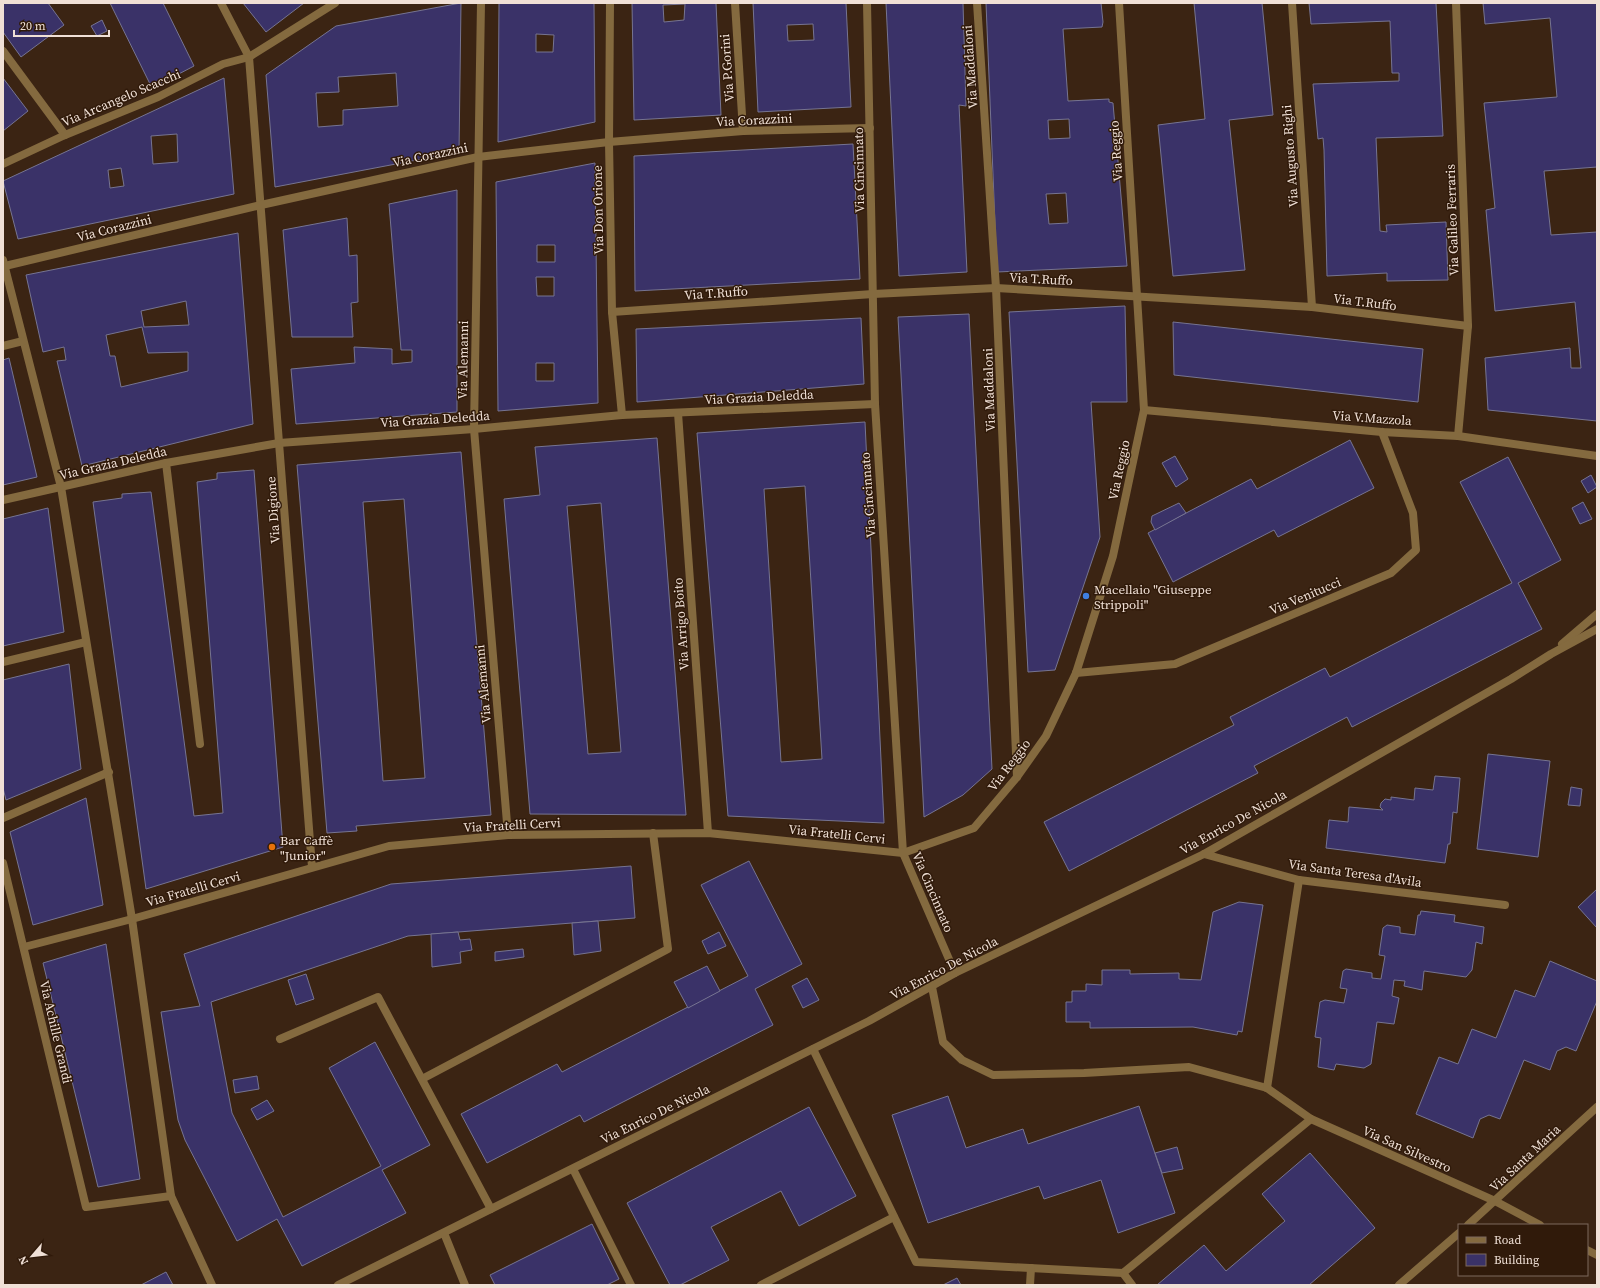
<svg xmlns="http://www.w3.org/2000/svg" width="1600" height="1288" font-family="'Source Serif 4',serif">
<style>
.building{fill:#3a3268;stroke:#767491;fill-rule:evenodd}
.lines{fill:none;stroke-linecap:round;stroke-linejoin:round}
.minor{stroke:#846a3f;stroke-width:8}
.tertiary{stroke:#846a3f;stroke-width:8}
.shop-dot{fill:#3f7fe0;stroke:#301a0a;stroke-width:1.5}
.food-dot{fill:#e8710a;stroke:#301a0a;stroke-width:1.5}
.labels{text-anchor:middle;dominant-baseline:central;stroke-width:3;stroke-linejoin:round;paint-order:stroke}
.street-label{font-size:13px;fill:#f0e0d6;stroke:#301a0a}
.poi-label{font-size:13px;fill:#f0e0d6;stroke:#301a0a;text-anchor:start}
</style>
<rect width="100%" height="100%" fill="#3b2413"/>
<g class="building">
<polygon points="3,3 48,3 64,25 21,57 3,32"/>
<polygon points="110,3 163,3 194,66 152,88"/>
<polygon points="243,3 304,3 266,32"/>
<path d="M461,3L459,152L275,187L266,75L336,26ZM396,73L398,106L343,110V125L318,127L316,93L339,92L338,77Z"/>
<path d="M499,3H594L595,122L498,142ZM536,34L554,35L553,52H536Z"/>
<path d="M632,3H716L721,115L634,120ZM685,4L684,20L664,22L663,5Z"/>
<path d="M753,3H846L851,107L758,112ZM813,24L814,40L788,41L787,25Z"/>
<polygon points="886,3 963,3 966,106 959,105 967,272 899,276"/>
<path d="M986,3H1101L1103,22L1102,27L1063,29L1068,101L1109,99V102L1113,103L1127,266L997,272ZM1069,119L1070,138L1049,139L1048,120ZM1066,193L1068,223L1049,224L1046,194Z"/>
<polygon points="1194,3 1262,3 1273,115 1229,120 1245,270 1173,276 1158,125 1205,119"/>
<polygon points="1309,3 1436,3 1443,136 1376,138 1380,231 1387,232 1386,225 1446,222 1448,280 1387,281 1387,273 1327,276 1324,150 1323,138 1318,139 1313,84 1399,81 1399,73 1392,73 1390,21 1311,24"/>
<polygon points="1483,3 1597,3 1597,167 1544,171 1551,235 1597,232 1597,421 1488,410 1485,358 1570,348 1571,368 1581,368 1575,302 1495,311 1486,210 1495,208 1484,103 1557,97 1550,18 1485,24"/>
<polygon points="102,20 107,31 97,36 91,26"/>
<polygon points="3,78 28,111 3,131"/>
<path d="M224,78L234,194L18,239L3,181ZM177,134L178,162L153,164L151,136ZM121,168L124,186L110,188L108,170Z"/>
<polygon points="853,144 860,279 635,291 634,156"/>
<path d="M595,163L598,403L498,411L496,182ZM537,245H555V262H537ZM536,277H554V296H537ZM536,363H554V381H536Z"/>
<polygon points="457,190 457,412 296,424 291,369 355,363 354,347 392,349 392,364 412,362 412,350 401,350 389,204"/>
<polygon points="347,218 349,256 357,255 358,302 351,303 353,337 292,337 283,230"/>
<path d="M238,233L253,424L82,466L57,361L66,360L64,347L43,352L26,275ZM186,301L189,325L144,327L141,311ZM142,327L148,353L188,352V371L121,387L115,356H110L106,335Z"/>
<polygon points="1125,306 1127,402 1091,402 1100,537 1055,670 1028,672 1009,312"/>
<polygon points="969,314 992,769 963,795 924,817 898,317"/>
<polygon points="861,318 864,384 637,402 636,329"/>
<polygon points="1173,322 1423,349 1418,402 1174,375"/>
<polygon points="9,358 37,477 3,485 3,360"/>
<path d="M865,422L884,823L728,816L697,433ZM805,486L822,759L781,762L764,489Z"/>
<path d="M657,438L686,815L530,814L504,499L540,495L535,447ZM601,503L621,752L588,754L567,506Z"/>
<polygon points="1350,440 1374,488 1278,537 1274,530 1173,582 1148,533 1251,479 1257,489"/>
<path d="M461,452L491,815L356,826L357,831L327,833L297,465ZM404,499L425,778L383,781L363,502Z"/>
<polygon points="1175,456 1188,479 1176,487 1162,463"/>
<polygon points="1508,457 1561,560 1518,583 1542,629 1352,727 1347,717 1254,766 1258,773 1069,871 1044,822 1234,725 1230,717 1325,668 1330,677 1512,583 1460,482"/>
<polygon points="254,470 283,847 146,889 93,502 122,498 122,494 151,492 194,816 223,813 197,482 217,479 217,473"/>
<polygon points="1591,475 1597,487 1588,493 1581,481"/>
<polygon points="1583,502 1592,519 1580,524 1572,508"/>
<polygon points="1179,503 1186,513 1155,530 1151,522 1152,516"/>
<polygon points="48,508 64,632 3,646 3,519"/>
<polygon points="69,664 81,769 6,800 3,788 3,680"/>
<polygon points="1488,754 1550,761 1538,857 1477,849"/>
<polygon points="1435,776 1460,778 1457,813 1453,812 1450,844 1448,844 1445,863 1326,848 1329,820 1348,822 1349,807 1383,810 1380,807 1381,803 1385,799 1391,800 1391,797 1414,800 1415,788 1433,790"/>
<polygon points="1571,787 1582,789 1580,806 1568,805"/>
<polygon points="86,798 103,905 33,925 10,832"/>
<polygon points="749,861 802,964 755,989 773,1025 584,1122 580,1115 487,1163 461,1114 557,1064 562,1072 748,976 701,885"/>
<polygon points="631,866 635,918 408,936 211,1002 232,1113 283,1217 381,1166 329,1068 375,1042 430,1145 382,1170 406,1213 302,1266 277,1219 237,1241 185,1140 178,1120 161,1012 200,1006 184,954 391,884"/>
<polygon points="1597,889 1597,928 1578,907"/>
<polygon points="1239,902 1263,905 1242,1032 1238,1031 1237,1035 1193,1027 1090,1028 1090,1022 1066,1022 1066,1002 1072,1002 1072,991 1086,991 1086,984 1102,985 1102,970 1130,970 1130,974 1179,973 1179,979 1201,980 1213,912"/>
<polygon points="1421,911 1455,915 1454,922 1484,927 1482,944 1476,942 1472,970 1466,977 1424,971 1422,990 1404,986 1405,981 1394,980 1392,996 1399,998 1394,1024 1377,1022 1371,1064 1364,1068 1336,1064 1334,1070 1318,1067 1321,1038 1315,1037 1320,1002 1325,1000 1344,1003 1347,989 1340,988 1343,971 1346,969 1372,973 1372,978 1381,979 1385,956 1379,955 1383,928 1387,925 1400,927 1400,933 1415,935 1418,915 1420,915"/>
<polygon points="598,921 601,951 574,955 572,923"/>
<polygon points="458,932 460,940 470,939 472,950 460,952 461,963 432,967 431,934"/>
<polygon points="719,932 726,946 708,954 702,941"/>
<polygon points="106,944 140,1179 98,1187 43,963"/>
<polygon points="523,949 524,957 495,961 495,952"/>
<polygon points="1550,961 1597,981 1597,1001 1576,1051 1566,1047 1557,1051 1550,1070 1524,1060 1500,1119 1489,1115 1480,1119 1473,1138 1416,1114 1439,1057 1458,1064 1472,1029 1496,1038 1515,990 1535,997"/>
<polygon points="707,966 720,991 688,1008 674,982"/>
<polygon points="306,974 314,999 296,1005 288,980"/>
<polygon points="807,978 819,1000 803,1008 792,986"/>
<polygon points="257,1076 259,1089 235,1093 233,1080"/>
<polygon points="948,1096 966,1148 1023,1129 1028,1144 1139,1106 1175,1213 1118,1233 1101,1180 1044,1199 1039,1186 928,1223 892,1115"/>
<polygon points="267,1100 274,1111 257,1120 251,1109"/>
<polygon points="809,1107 856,1196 799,1226 781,1191 711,1227 729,1260 680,1285 670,1285 627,1203"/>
<polygon points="1177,1147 1183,1169 1162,1173 1155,1153"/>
<polygon points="1310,1153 1375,1228 1309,1285 1157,1285 1204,1245 1226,1271 1285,1221 1262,1194"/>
<polygon points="592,1224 619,1279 607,1285 495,1285 490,1275"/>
<polygon points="166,1272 173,1285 141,1285"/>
<polygon points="957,1278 961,1285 943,1285"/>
</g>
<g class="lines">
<g class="minor">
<polyline points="221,3 249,57 312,867"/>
<polyline points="481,3 474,429 508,835"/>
<polyline points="610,3 609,142 612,312 622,415"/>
<polyline points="735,3 743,131"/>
<polyline points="867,3 875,404 903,853 955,973"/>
<polyline points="977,3 996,288 1017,777"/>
<polyline points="1292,3 1312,307"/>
<polyline points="1456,3 1468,326 1458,436"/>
<polyline points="3,51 65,135"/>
<polyline points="3,164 65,135 158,97 223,64 249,57 335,3"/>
<polyline points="3,260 61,487 132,919 171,1196 212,1285"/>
<polyline points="5,266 261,205 478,157 609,142 743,131 870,128"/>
<polyline points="612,312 873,294 996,288 1312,307 1468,326"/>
<polyline points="3,346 23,341"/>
<polyline points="1144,410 1382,432 1458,436 1597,456"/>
<polyline points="678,413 708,833"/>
<polyline points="166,463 200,744"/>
<polyline points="3,500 166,463 279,443 474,429 622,415 875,404"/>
<polyline points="1562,644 1597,614"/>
<polyline points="3,662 86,642"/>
<polyline points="1076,673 1175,664 1391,573 1416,550 1413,513 1382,432"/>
<polyline points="3,818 109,772"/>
<polyline points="1204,854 1299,880 1505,905"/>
<polyline points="3,863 86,1207 171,1196"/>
<polyline points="24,947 132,919 389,846 508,835 708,833 903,853 974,828 1017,777 1046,736 1076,673 1113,556 1144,410 1119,3"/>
<polyline points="932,987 943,1042 962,1060 993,1075 1084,1073 1189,1067 1267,1088 1311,1119 1495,1201 1540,1225"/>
<polyline points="280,1039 378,997 491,1209"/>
<polyline points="813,1049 916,1262 1123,1273 1311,1119"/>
<polyline points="422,1079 668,949 653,833"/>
<polyline points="1267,1088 1299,880"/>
<polyline points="573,1169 631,1285"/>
<polyline points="444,1233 465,1285"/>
<polyline points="1587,1250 1597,1255"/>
<polyline points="1123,1273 1132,1285"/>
<polyline points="338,1285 869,1021 955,973 1204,854 1511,679 1551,654 1597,629"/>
<polyline points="761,1285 894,1217"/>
<polyline points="1030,1285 1031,1268"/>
</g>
<g class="tertiary">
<polyline points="1468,1225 1597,1107"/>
<polyline points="1399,1285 1459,1233"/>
</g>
</g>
<circle class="shop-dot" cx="1086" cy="596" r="4"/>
<circle class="food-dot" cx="272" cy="847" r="4"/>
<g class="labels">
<g class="street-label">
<text transform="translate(970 67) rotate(-94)">Via Maddaloni</text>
<text transform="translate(727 68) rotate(-94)">Via P.Gorini</text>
<text transform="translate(121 98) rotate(-23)">Via Arcangelo Scacchi</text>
<text transform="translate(754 120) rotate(-3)">Via Corazzini</text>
<text transform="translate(1116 151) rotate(-94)">Via Reggio</text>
<text transform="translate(430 155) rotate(-12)">Via Corazzini</text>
<text transform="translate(1290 156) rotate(-94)">Via Augusto Righi</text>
<text transform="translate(859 170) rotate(-91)">Via Cincinnato</text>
<text transform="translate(598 210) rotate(-91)">Via Don Orione</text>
<text transform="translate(1452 220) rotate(-92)">Via Galileo Ferraris</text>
<text transform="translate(114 228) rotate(-14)">Via Corazzini</text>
<text transform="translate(1041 279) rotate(3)">Via T.Ruffo</text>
<text transform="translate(716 293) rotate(-4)">Via T.Ruffo</text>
<text transform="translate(1365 302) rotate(7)">Via T.Ruffo</text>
<text transform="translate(463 360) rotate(-89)">Via Alemanni</text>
<text transform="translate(989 390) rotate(-92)">Via Maddaloni</text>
<text transform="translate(759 397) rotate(-3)">Via Grazia Deledda</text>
<text transform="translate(1372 418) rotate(4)">Via V.Mazzola</text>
<text transform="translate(435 419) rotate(-4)">Via Grazia Deledda</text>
<text transform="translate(113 463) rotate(-13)">Via Grazia Deledda</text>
<text transform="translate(1119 470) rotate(-78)">Via Reggio</text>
<text transform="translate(868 495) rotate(-94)">Via Cincinnato</text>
<text transform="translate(273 510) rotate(-94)">Via Digione</text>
<text transform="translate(1305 596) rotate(-23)">Via Venitucci</text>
<text transform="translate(681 624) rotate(-94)">Via Arrigo Boito</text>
<text transform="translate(483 684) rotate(-95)">Via Alemanni</text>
<text transform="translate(1009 765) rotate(-53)">Via Reggio</text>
<text transform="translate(1233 822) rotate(-29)">Via Enrico De Nicola</text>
<text transform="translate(512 825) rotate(-3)">Via Fratelli Cervi</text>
<text transform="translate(837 834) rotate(6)">Via Fratelli Cervi</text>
<text transform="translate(1355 873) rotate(8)">Via Santa Teresa d'Avila</text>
<text transform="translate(193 889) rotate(-16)">Via Fratelli Cervi</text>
<text transform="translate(933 892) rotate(67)">Via Cincinnato</text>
<text transform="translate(944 968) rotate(-28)">Via Enrico De Nicola</text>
<text transform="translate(56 1032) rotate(77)">Via Achille Grandi</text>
<text transform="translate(655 1114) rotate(-26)">Via Enrico De Nicola</text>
<text transform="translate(1407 1149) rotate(24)">Via San Silvestro</text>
<text transform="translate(1525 1158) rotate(-43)">Via Santa Maria</text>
</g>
<g class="poi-label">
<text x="1094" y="589">Macellaio "Giuseppe<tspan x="1094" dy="15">Strippoli"</tspan></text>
<text x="280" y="840">Bar Caffè<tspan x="280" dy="15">"Junior"</tspan></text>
</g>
</g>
<rect width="1600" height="1288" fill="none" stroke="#f0e0d6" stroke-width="8"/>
<rect x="1458" y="1224" width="130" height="52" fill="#301a0a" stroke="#7d695c"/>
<rect x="1466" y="1237" width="20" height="6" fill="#846a3f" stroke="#7d695c"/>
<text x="1494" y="1244" font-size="12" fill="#f0e0d6">Road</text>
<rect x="1466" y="1254" width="20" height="12" fill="#3a3268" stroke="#7d695c"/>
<text x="1494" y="1264" font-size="12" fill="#f0e0d6">Building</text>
<g transform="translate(32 1256) rotate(242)" stroke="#301a0a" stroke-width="3" paint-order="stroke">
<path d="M0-3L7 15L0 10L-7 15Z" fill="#f0e0d6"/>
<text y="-6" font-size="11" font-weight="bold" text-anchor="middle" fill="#f0e0d6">N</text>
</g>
<path d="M14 30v6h95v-6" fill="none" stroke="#f0e0d6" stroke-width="2"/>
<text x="20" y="30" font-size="12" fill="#f0e0d6" stroke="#301a0a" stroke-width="3" paint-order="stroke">20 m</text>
</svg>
